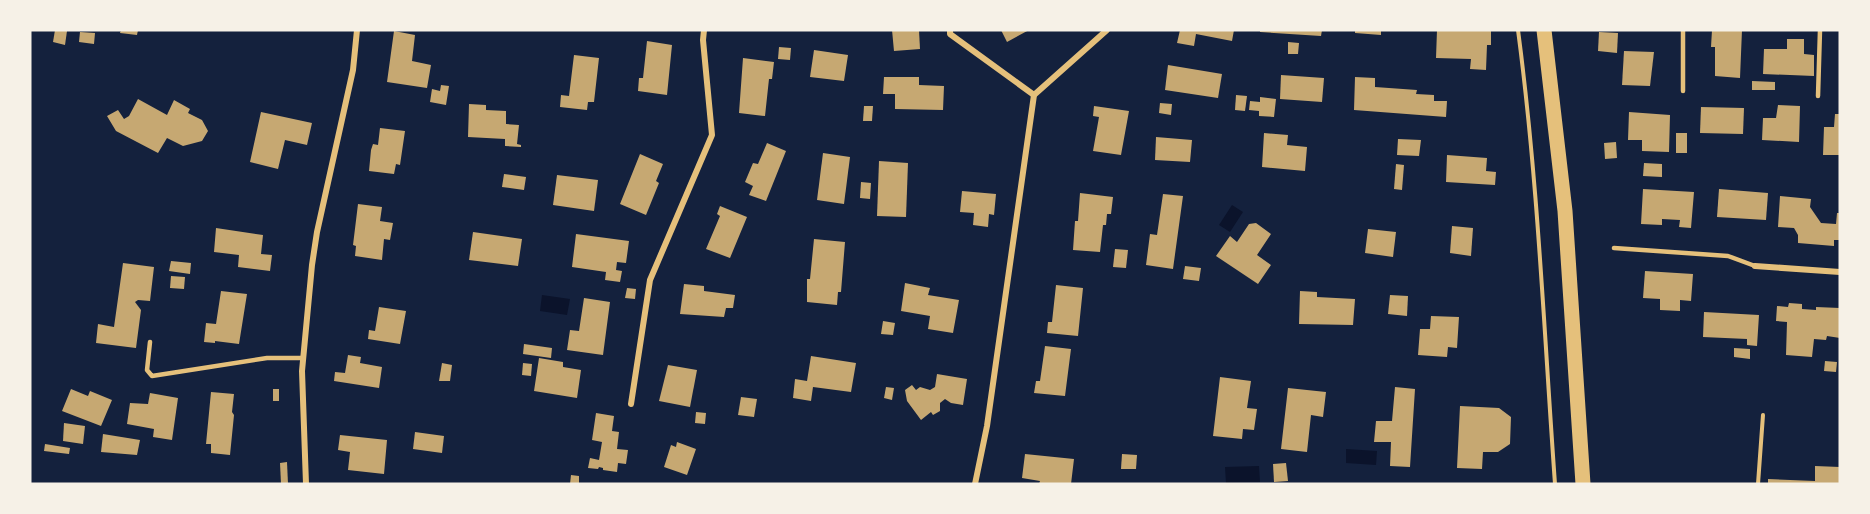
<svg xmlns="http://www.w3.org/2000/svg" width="1870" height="514" font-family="'DejaVu Sans',sans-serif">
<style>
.water{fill:#0b132b}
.building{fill:#c6a872}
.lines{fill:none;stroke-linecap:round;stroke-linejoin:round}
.path{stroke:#e5c07b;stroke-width:4}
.service{stroke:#e5c07b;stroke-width:4.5}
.minor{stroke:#e5c07b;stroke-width:6}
.primary{stroke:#e5c07b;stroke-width:15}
</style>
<rect width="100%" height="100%" fill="#14213d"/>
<g class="water">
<polygon points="1232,205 1243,212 1230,232 1219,225"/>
<polygon points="542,295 570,299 567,315 540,311"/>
<polygon points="1346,449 1377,451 1376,465 1346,463"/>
<polygon points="1259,466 1260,482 1226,483 1225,467"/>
</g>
<g class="building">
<polygon points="55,30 67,31 65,45 53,42"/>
<polygon points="121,30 138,30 137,35 120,33"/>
<polygon points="892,30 919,30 920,49 894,51"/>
<polygon points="1001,30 1029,30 1007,42"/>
<polygon points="1180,30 1183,31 1234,30 1232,41 1196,34 1194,46 1177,43"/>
<polygon points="1260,30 1322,30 1321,36 1260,32"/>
<polygon points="1355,30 1381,30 1381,35 1355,33"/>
<polygon points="1437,30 1491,30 1491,45 1487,45 1486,70 1470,69 1471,59 1436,58"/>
<polygon points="1712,30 1742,30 1740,78 1715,76 1715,47 1711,47"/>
<polygon points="394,31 415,35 412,61 431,65 427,88 387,82"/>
<polygon points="80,32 95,33 94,44 79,42"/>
<polygon points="1599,32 1618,33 1617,53 1598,51"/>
<polygon points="1787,39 1804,39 1804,54 1814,55 1814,76 1763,74 1764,49 1787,49"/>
<polygon points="647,41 672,45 667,95 638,91 639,78 643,78"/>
<polygon points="1288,42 1299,43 1298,54 1288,54"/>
<polygon points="779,47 791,48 790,60 778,59"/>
<polygon points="814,50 848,55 844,81 810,77"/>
<polygon points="1624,51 1654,52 1650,86 1622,85"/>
<polygon points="574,55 599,58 594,102 588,102 587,110 560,107 561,95 569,96"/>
<polygon points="743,58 774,62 772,79 769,79 765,116 739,113"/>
<polygon points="1168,65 1222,74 1218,98 1165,90"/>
<polygon points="1281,75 1324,78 1322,102 1280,99"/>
<polygon points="884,77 919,77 919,85 944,86 943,110 895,109 895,94 883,94"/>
<polygon points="1355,77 1375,78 1375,87 1417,90 1416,94 1434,95 1434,101 1447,101 1446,117 1354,110"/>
<polygon points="1752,81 1775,82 1775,90 1752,90"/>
<polygon points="441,85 449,86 446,105 430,102 432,89 440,91"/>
<polygon points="1236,95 1247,96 1245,111 1235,110"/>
<polygon points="1260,97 1276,99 1274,117 1259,116 1259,111 1249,110 1250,101 1260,102"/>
<polygon points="138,99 167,115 174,100 190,109 188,113 202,120 208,131 202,141 183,146 167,138 158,153 116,131 107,116 118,110 124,119 129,116"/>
<polygon points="1160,103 1172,104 1171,115 1159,113"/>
<polygon points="469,104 486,105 486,110 506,111 506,124 519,125 517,144 521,145 521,147 505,146 505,139 468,137"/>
<polygon points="1778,105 1800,106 1799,142 1762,140 1763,118 1776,118"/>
<polygon points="864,106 873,106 872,121 863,121"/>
<polygon points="1094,106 1129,111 1121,155 1093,151 1099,117 1093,116"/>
<polygon points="1701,107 1744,108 1743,134 1700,133"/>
<polygon points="261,112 312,123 307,145 285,140 278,169 250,162"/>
<polygon points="1629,112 1670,115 1669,152 1642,151 1642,140 1628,140"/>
<polygon points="1835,114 1840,114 1840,155 1823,155 1824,127 1834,127"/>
<polygon points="380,128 405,131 400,165 396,164 394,174 369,171 371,150 373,144 378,145"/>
<polygon points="1264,133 1288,135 1287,145 1307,147 1305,171 1262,167"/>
<rect x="1676" y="133" width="11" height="20"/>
<polygon points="1156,137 1192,140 1190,162 1155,160"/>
<polygon points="1398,139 1421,140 1419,156 1397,155"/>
<polygon points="1616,142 1617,158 1605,159 1604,143"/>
<polygon points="767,143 786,151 766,201 749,195 753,186 745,182 753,163 758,164"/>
<polygon points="823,153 850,157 844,204 817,200"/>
<polygon points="640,154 663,164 656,181 659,183 646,215 620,204"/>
<polygon points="1447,155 1487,158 1486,171 1496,172 1495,185 1446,182"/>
<polygon points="879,161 908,163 906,217 877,216"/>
<polygon points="1644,163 1662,164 1662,177 1643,176"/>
<polygon points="1396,164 1404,165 1402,190 1394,189"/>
<polygon points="504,174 526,177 524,190 502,187"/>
<polygon points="557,175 598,180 594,211 553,205"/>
<polygon points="861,182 871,183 870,199 860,198"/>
<polygon points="1643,189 1694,192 1691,228 1679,227 1680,220 1662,219 1662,225 1641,224"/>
<polygon points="1719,189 1768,193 1766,220 1717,217"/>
<polygon points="962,191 996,194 994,215 989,214 988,227 973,225 974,213 960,212"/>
<polygon points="1080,193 1113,197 1111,214 1107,214 1106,225 1103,225 1100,252 1073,250 1075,221 1078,221"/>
<polygon points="1163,194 1183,196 1173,269 1146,265 1150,234 1157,235"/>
<polygon points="1780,196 1811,199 1810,207 1821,223 1836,224 1837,213 1840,213 1840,240 1834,240 1834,246 1798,243 1798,235 1794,228 1778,227"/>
<polygon points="358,204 382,207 380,221 393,223 390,240 384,239 382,260 355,256 356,246 353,245"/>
<polygon points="720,206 747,217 730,258 706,249 720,216 717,214"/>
<polygon points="1256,223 1271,234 1257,255 1271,265 1258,284 1216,256 1230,236 1237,242 1249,224"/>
<polygon points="1452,226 1473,228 1471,256 1450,253"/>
<polygon points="216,228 263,235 261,254 272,255 270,271 238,267 239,255 214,252"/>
<polygon points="1368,229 1396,232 1393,257 1365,253"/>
<polygon points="473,232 522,239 518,266 469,260"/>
<polygon points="576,234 629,241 626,263 617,262 616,270 622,271 620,282 605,280 606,272 572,267"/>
<polygon points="814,239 845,242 841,292 838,292 837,305 807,302 807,279 810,279"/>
<polygon points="1115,249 1128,250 1126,268 1113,267"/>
<polygon points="171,261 191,263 190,274 169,271"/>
<polygon points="123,263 154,267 150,301 138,300 135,302 141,310 136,348 96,343 98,324 114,327"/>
<polygon points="1185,266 1201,268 1199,281 1183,279"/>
<polygon points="1645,271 1693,274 1691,301 1680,300 1680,311 1660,310 1660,299 1643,298"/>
<polygon points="171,276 185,277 184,289 170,288"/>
<polygon points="905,283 930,288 928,295 959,300 953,333 928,329 930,316 901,311"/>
<polygon points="684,284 704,286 704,291 735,295 733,308 726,308 724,317 680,314"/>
<polygon points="1056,285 1083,288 1078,336 1047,333 1048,322 1052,322"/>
<polygon points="627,288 636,289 635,299 625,298"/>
<polygon points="221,291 247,294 239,344 215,341 215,343 204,342 206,323 216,324"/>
<polygon points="1300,291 1317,292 1317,297 1355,299 1353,325 1299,324"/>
<polygon points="1390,295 1408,296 1407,316 1388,314"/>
<polygon points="584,298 610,302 603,355 567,350 570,330 579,331"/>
<polygon points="1789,303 1802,304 1802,309 1816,310 1816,307 1840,308 1840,338 1827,336 1826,340 1814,339 1812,357 1786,355 1787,322 1776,321 1777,306 1788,307"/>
<polygon points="379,307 406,311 400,344 368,339 369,330 375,331"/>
<polygon points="1704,312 1759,315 1757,346 1747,345 1747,339 1703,337"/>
<polygon points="1431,316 1459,317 1457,348 1448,347 1447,357 1418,355 1420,329 1430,329"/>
<polygon points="883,321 895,323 893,335 881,334"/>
<polygon points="524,344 552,348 551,358 523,354"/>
<polygon points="1045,346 1071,349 1065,396 1034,393 1036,381 1040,381"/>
<polygon points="1734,348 1750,349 1750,359 1734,357"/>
<polygon points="348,355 361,357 360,363 382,367 379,388 334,381 335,372 345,373"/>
<polygon points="811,356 856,363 851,392 813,387 811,401 793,398 795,379 807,381"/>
<polygon points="539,358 563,362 563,367 581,370 577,398 534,391"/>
<polygon points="1825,361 1837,362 1836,372 1824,371"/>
<polygon points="442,363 452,365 450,381 439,381"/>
<polygon points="523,363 532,364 531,376 522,375"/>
<polygon points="668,365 697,370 690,407 659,401"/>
<polygon points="937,374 967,379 963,405 951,403 945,399 940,403 940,411 933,415 931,412 921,420 907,401 905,390 912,385 916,390 920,387 930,390 935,387"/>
<polygon points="1220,377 1251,381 1247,408 1257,409 1254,430 1243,429 1242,439 1213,436"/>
<polygon points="886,387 894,388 892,400 884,398"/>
<polygon points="1395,387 1415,389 1410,467 1390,466 1391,442 1374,442 1376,421 1392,421"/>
<polygon points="1288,388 1326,392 1323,417 1311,415 1307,452 1281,449"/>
<polygon points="71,389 88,396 90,391 112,400 101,426 62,411"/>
<rect x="273" y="389" width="6" height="12"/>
<polygon points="211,392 234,394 232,412 234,415 230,455 211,453 211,444 206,444"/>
<polygon points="150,393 178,398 172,440 153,437 154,429 127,424 130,403 148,404"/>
<polygon points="741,397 757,399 754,417 738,415"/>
<polygon points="1460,406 1499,408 1511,417 1510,444 1498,452 1483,452 1482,469 1457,468"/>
<polygon points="696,412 706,413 705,424 695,423"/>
<polygon points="596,413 614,416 612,431 619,432 617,449 628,450 626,464 618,463 617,472 603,470 603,468 599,467 598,469 588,468 590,458 599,460 602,442 592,440"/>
<polygon points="64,423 85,426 83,444 63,441"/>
<polygon points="415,432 444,436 442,453 413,449"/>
<polygon points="103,434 140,440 137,455 101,452"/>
<polygon points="340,435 387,440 384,474 348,470 350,452 338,450"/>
<polygon points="677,442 696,449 687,475 664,467 671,445 676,447"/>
<polygon points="45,444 70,448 69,454 44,451"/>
<polygon points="1025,454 1074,459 1071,484 1039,484 1040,481 1022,478"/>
<polygon points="1122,454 1137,455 1136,469 1121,469"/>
<polygon points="287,462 288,484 281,484 280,463"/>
<polygon points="1286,463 1288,481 1274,482 1273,464"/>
<polygon points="1815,466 1840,467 1840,484 1768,484 1768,479 1815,481"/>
<polygon points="571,475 579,476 579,484 570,484"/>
</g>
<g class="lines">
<g class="path">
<path d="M1518,30C1538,181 1544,332 1555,484"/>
<polyline points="1758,484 1763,415"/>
</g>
<g class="service">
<polyline points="1683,91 1683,30"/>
<polyline points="1818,96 1820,30"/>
<polyline points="1614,248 1728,256 1755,266"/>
<polyline points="150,342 147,370 152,376 267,358 303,358"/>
</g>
<g class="minor">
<polyline points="950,30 950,34 1034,95"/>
<polyline points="1755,266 1840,272"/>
<polyline points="631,404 650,280 712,135 703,40 704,30"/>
<polyline points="306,484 302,371 312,265 317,232 353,70 357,30"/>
<polyline points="975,484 987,426 1034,95 1107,30"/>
</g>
<polyline class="primary" points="1544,30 1565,211 1583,484"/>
</g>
<rect width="1870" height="514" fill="none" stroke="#f6f1e7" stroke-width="63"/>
</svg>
